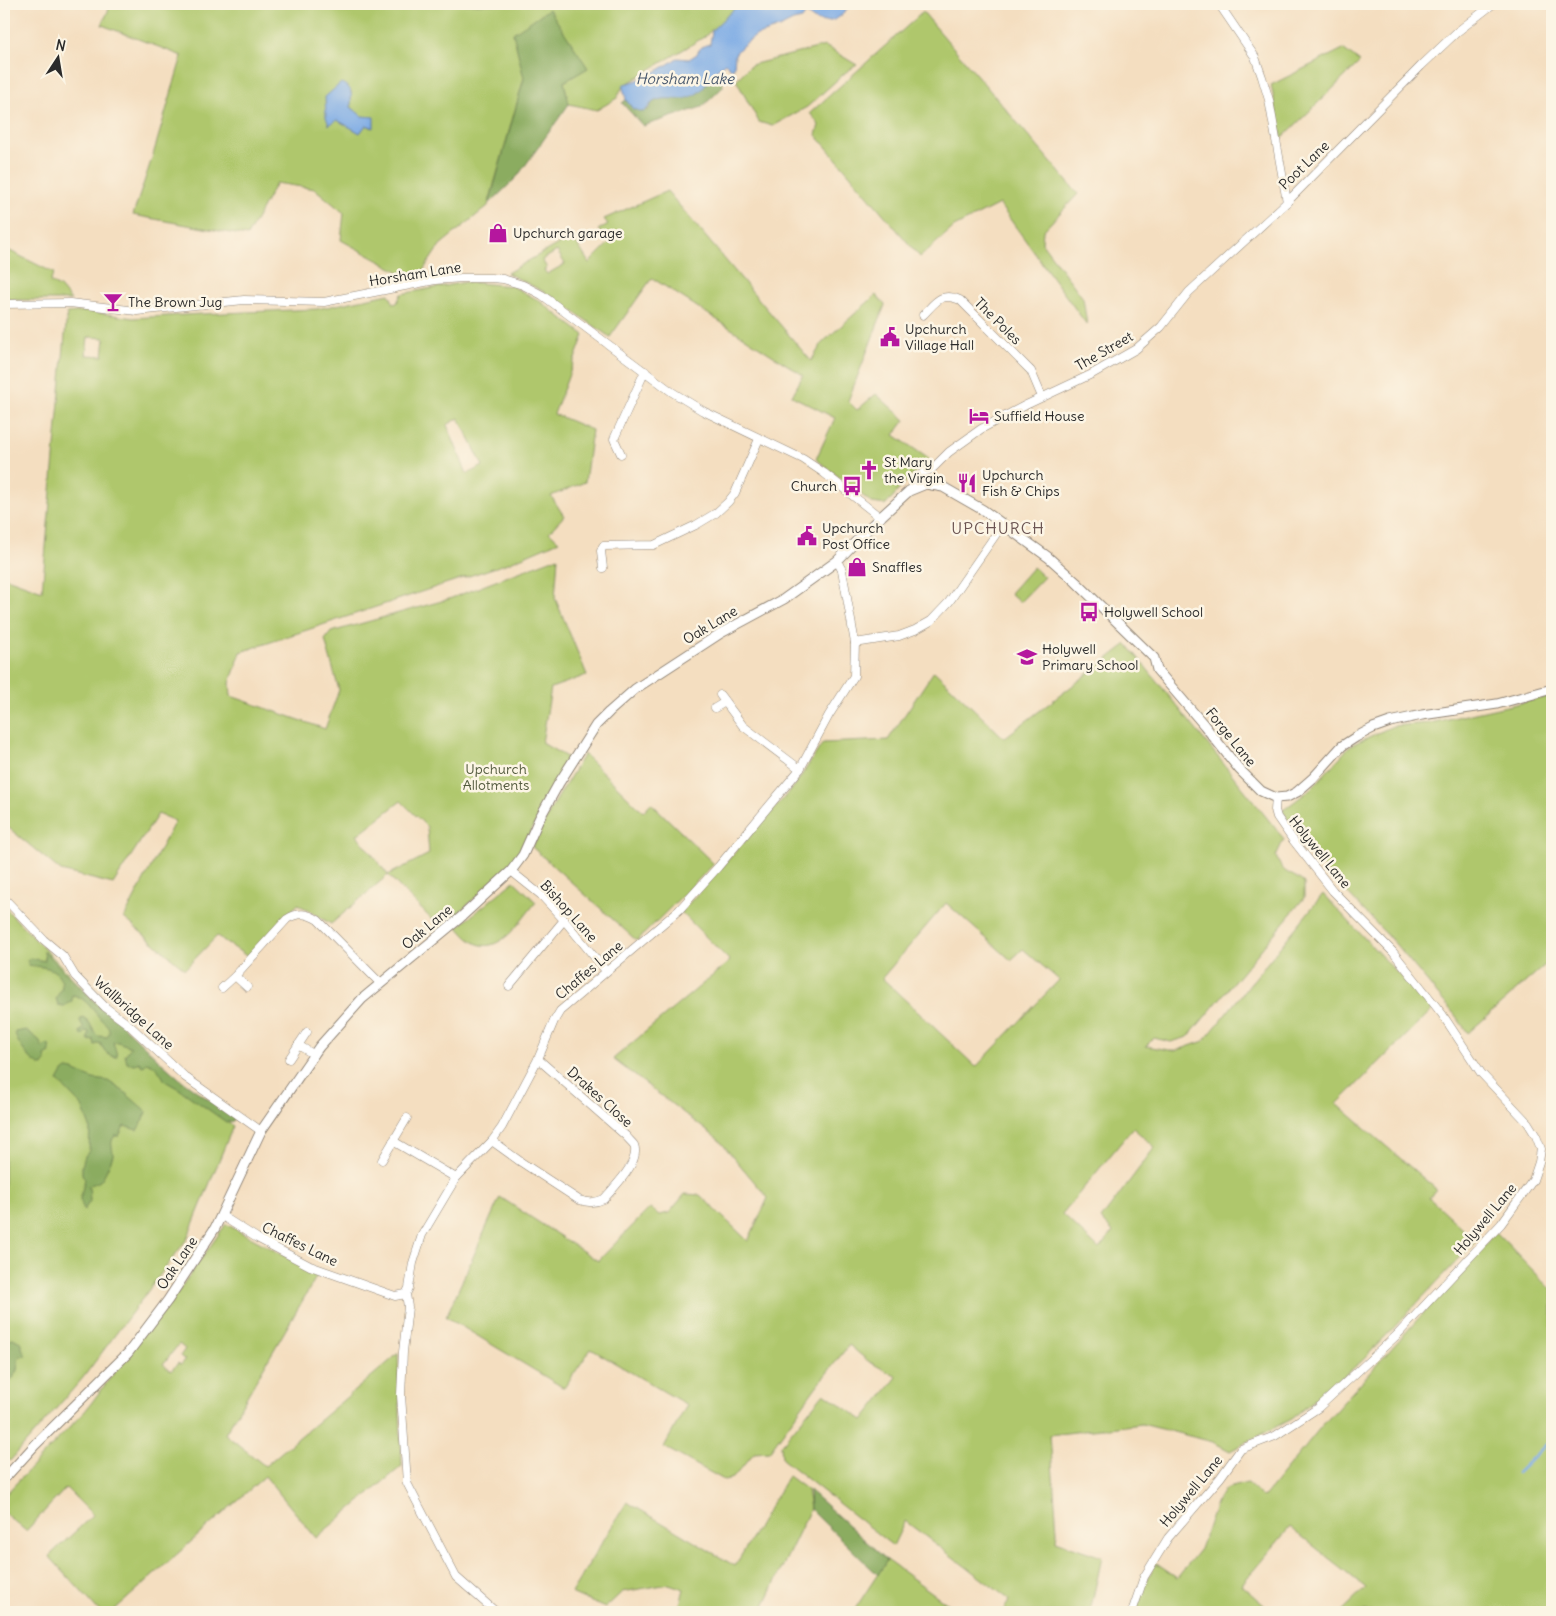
<svg xmlns="http://www.w3.org/2000/svg" width="1556" height="1616" font-family="Delius,sans-serif">
<style>
.green{fill:#afc76c;stroke:#6d794c;fill-rule:evenodd}
.forest{fill:#8bac60;stroke:#5b6c46}
.water{fill:#7baae5;stroke:#536a88}
.lines{fill:none;stroke-linecap:round;stroke-linejoin:round}
.stream{stroke:#7baae5;stroke-width:2.5}
.minor-casing{stroke:#908476;stroke-width:9}
.tertiary-casing{stroke:#908476;stroke-width:11}
.minor{stroke:#fff;stroke-width:8}
.tertiary{stroke:#fff;stroke-width:9}
.labels{text-anchor:middle;dominant-baseline:central;stroke-width:5;stroke-linejoin:round;paint-order:stroke}
.street-label{font-size:14px;fill:#2b2b2b;stroke:#fcf5e5}
.poi-label{font-size:14px;fill:#2b2b2b;stroke:#fcf5e5;text-anchor:start}
.park-label{font-size:14px;fill:#535a3e;stroke:#fcf5e5}
.water-label{font-size:15px;font-style:italic;fill:#47576c;stroke:#fcf5e5}
.quarter-label{font-size:16px;letter-spacing:1px;fill:#6c5553;stroke:#fcf5e5}
</style>
<rect width="100%" height="100%" fill="#fcf5e5"/>
<filter id="ink" filterUnits="userSpaceOnUse"><feTurbulence type="fractalNoise" baseFrequency=".02" numOctaves="2"/><feDisplacementMap in="SourceGraphic" scale="10" xChannelSelector="R" yChannelSelector="G"/><feConvolveMatrix kernelMatrix="1 2 1 2 8 2 1 2 1" color-interpolation-filters="sRGB"/></filter>
<filter id="wash" filterUnits="userSpaceOnUse"><feTurbulence type="fractalNoise" baseFrequency=".0096" numOctaves="4" result="noise"/><feDisplacementMap in="SourceGraphic" scale="20" xChannelSelector="R" yChannelSelector="G"/><feGaussianBlur stdDeviation="1.12" result="paint"/><feColorMatrix in="noise" values="0 0 0 0 0 0 0 0 0 0 0 0 0 0 0 0 0 1.4 0 .05"/><feComposite in="paint" operator="in"/></filter>
<g filter="url(#wash)">
<rect width="100%" height="100%" fill="#f4dec0"/>
<g class="green">
<path d="M111,4H740L704,37L623,86L617,98L597,110L569,104L564,82L587,68L514,34L524,78L488,206L440,245L420,275L414,280L341,240L344,213L315,189L276,183L247,236L133,215L153,155L182,56L102,25ZM351,91V106L373,128L366,125L360,133L336,119L329,124Z"/>
<polygon points="923,12 1078,194 1043,231 1042,243 1083,298 1087,325 999,204 954,227 920,257 816,135 819,125 810,113"/>
<polygon points="825,46 857,65 846,72 807,107 772,126 759,122 736,80 751,65"/>
<polygon points="1343,49 1360,62 1282,138 1271,85"/>
<path d="M667,191L811,361L823,342L876,295L885,305L848,401L857,410L876,394L905,420L894,435L929,459L907,480L886,505L872,503L816,459L835,418L792,396L803,375L652,278L610,337L550,295L507,273L572,236L589,263L611,241L598,230L608,224L604,219ZM557,251L565,264L547,274L544,270L547,268L542,260Z"/>
<polygon points="8,250 54,273 50,282 60,287 71,300 4,300 4,266"/>
<path d="M466,282L512,286L538,300L584,335L554,414L592,430L585,482L551,496L564,516L549,532L559,541L508,563L241,652L230,683L231,696L325,729L339,690L325,640L331,632L449,599L558,557L555,598L587,675L551,688L542,743L570,759L517,857L510,866L441,929L388,875L331,924L298,904L248,957L217,936L185,969L124,918L175,821L158,814L113,884L61,871L4,824V577L42,591L67,313L86,311L133,318L201,314L317,309L389,294L394,304L397,303L401,294ZM88,337L105,338L103,356L86,355ZM459,418L483,466L467,474L447,425ZM401,801L427,827L429,854L388,875L357,835Z"/>
<polygon points="1033,567 1044,577 1020,602 1010,593"/>
<path d="M1127,644L1284,839L1276,856C1283,876 1290,871 1304,883V898L1188,1037L1171,1042L1154,1038L1146,1046L1175,1051L1204,1041L1323,894L1432,1010L1337,1104L1436,1189L1429,1198L1476,1241L1362,1361L1291,1419L1230,1451L1213,1442L1142,1424L1050,1435L1057,1531L1056,1541L1102,1557L1090,1612H1002L1010,1600L905,1521L893,1546L782,1459L781,1445L824,1393L863,1420L897,1377L868,1361L849,1345L816,1387L769,1452L754,1453L733,1478L724,1480L664,1447L687,1405L591,1349L564,1388L446,1317L500,1197L598,1261L650,1208L659,1215L669,1213L685,1194L700,1195L748,1241L768,1198L719,1140L613,1059L730,961L681,912L793,788L823,743L888,740L934,671L1004,738ZM946,903L1011,960L1023,949L1059,980L976,1067L882,978ZM1133,1128L1155,1147L1101,1219L1113,1232L1099,1249L1062,1214Z"/>
<polygon points="1552,696 1552,973 1545,965 1468,1033 1455,1015 1392,940 1328,873 1282,811 1311,789 1351,745 1393,726 1430,723"/>
<polygon points="584,754 643,812 651,803 714,864 637,941 532,847 551,809"/>
<path d="M514,881L536,902C522,919 498,959 472,941C467,938 462,932 458,927Z"/>
<polygon points="4,907 155,1063 233,1126 187,1239 82,1379 10,1461 4,1455"/>
<path d="M226,1224L318,1274L225,1434L265,1466L391,1360L398,1353L402,1466L316,1538L265,1476L112,1612H100L49,1556L93,1515L66,1488L26,1531L4,1513V1496L86,1410L157,1315L162,1314ZM179,1344L185,1349L180,1356L185,1360L181,1365L178,1363L171,1371L163,1364Z"/>
<polygon points="1496,1232 1552,1290 1552,1612 1341,1612 1366,1588 1290,1527 1241,1585 1272,1612 1136,1612 1140,1596 1155,1563 1177,1578 1200,1549 1216,1503 1225,1489 1247,1483 1263,1498 1320,1428"/>
<polygon points="788,1476 807,1490 810,1509 761,1612 678,1612 684,1589 669,1584 622,1592 605,1608 571,1593 627,1502 735,1566"/>
<polygon points="887,1560 959,1612 853,1612"/>
</g>
<g class="forest">
<polygon points="549,9 588,68 564,82 569,104 517,177 489,204 524,78 513,33"/>
<polygon points="713,73 722,77 723,87 702,107 643,126 622,103 626,100 633,109 648,110 653,102"/>
<path d="M44,951L99,1007L117,1020L163,1064L180,1079L234,1118L232,1122H226L179,1089L165,1081C160,1072 157,1066 147,1062L145,1065L142,1066L139,1062L135,1064L127,1063L125,1055L131,1047L118,1042H113L117,1055L116,1057C107,1056 104,1050 100,1043L95,1045L93,1039L91,1041L88,1039L89,1032L86,1031L83,1035H81L80,1031L84,1029L80,1021L82,1017C92,1021 91,1030 98,1036L107,1037C109,1033 110,1033 109,1029C107,1023 102,1022 99,1017C92,1009 84,996 72,995V1001L64,1006L58,1005L56,998C61,990 65,986 59,976C51,965 40,968 29,965L27,960L30,958L45,961Z"/>
<path d="M26,1030L39,1040L42,1047L49,1044L50,1053L45,1056L46,1061L43,1066C32,1064 16,1043 15,1032Z"/>
<path d="M67,1069L73,1070L93,1079L108,1081L123,1091L146,1111L144,1120L137,1130L124,1126L119,1136H115C109,1142 113,1147 113,1155C112,1159 103,1179 100,1181C97,1183 92,1184 89,1186L90,1201L84,1210L80,1199L85,1179L82,1174V1166L85,1156L89,1151L90,1127L82,1106L58,1081L63,1072Z"/>
<polygon points="13,1338 22,1343 22,1348 25,1354 25,1356 19,1357 17,1370 15,1374 14,1373 14,1377 9,1382 4,1379 4,1373 6,1372 4,1361 4,1341 5,1340 9,1341"/>
<polygon points="809,1490 887,1560 878,1575 810,1509"/>
</g>
<g class="water">
<path d="M745,4H850C845,16 830,26 816,20C812,19 809,15 806,13L802,19L793,21L779,28L757,35L742,46L735,54L734,68L731,69L725,63C722,66 716,69 713,73C708,79 706,87 699,92C682,104 674,96 657,100C650,102 649,109 643,112L633,109L629,104L626,100L625,95L623,88L624,84C638,82 666,67 677,58L689,59L697,54C699,48 704,45 710,44L712,31L714,28L735,8Z"/>
<path d="M341,83C354,88 351,94 351,107L362,116L374,117V128L366,125L360,133L337,120L329,125L326,117L325,97Z"/>
</g>
<g class="lines">
<g class="stream">
<polyline points="687,4 688,6"/>
<polyline points="1517,1473 1552,1439"/>
</g>
</g>
</g>
<g filter="url(#ink)">
<g class="lines">
<defs>
<g id="minor">
<polyline points="1219,4 1255,57 1262,77 1269,100 1287,202"/>
<polyline points="4,304 70,303 137,311 244,300 324,302 435,280 462,278 491,278 503,279 523,285 542,295 672,392 703,411 803,459 824,473 881,518"/>
<path d="M923,315C935,303 941,291 960,300L1031,371L1042,397"/>
<polyline points="621,454 614,439 645,371"/>
<polyline points="912,489 914,482 924,472 932,469 949,452 981,429 1026,405 1092,374 1136,349 1161,327 1189,292 1287,202 1421,66 1457,32 1493,4"/>
<polyline points="603,568 601,551 603,546 654,545 696,525 716,513 728,502 735,493 759,439"/>
<polyline points="855,643 899,636 915,630 931,621 949,602 1003,524"/>
<polyline points="720,695 743,726 800,769"/>
<polyline points="715,708 725,702"/>
<polyline points="511,871 541,895 564,920 606,971"/>
<polyline points="4,898 44,940 63,956 75,976 105,1007 129,1025 185,1077 261,1131"/>
<polyline points="235,976 247,987"/>
<polyline points="509,986 564,920"/>
<path d="M222,988L235,976L287,919C298,912 307,913 318,920L380,983"/>
<polyline points="298,1045 313,1054"/>
<polyline points="289,1059 307,1032"/>
<polyline points="393,1141 456,1178"/>
<path d="M492,1141L521,1162L579,1200C589,1203 595,1203 604,1199C614,1187 641,1162 634,1145C632,1142 628,1139 626,1136L538,1059"/>
<polyline points="382,1160 407,1118"/>
<polyline points="222,1216 257,1238 310,1266 395,1296 406,1294 409,1288 413,1263 422,1235 456,1178 492,1141 502,1127 538,1059 554,1021 560,1011 679,910 718,867 800,769 829,715 854,676 855,643 842,570 837,561"/>
<polyline points="406,1294 408,1307 403,1352 401,1395 407,1483 456,1577 496,1612"/>
<polyline points="1132,1612 1144,1577 1168,1538 1220,1478 1241,1449 1275,1436 1318,1408 1397,1335 1501,1224 1533,1180 1539,1162 1541,1149 1536,1136 1528,1123 1481,1073 1442,1014 1393,952 1333,891 1293,840 1277,817 1275,810 1276,798"/>
</g>
<polyline id="tertiary" points="4,1479 35,1445 128,1353 168,1300 215,1228 261,1131 319,1047 362,999 460,918 511,871 523,855 539,819 559,783 596,725 609,712 635,689 721,633 784,599 837,561 873,524 909,491 926,484 943,487 983,510 1048,557 1076,582 1154,658 1157,670 1204,725 1239,769 1261,791 1276,798 1287,797 1297,792 1313,778 1342,746 1356,737 1373,728 1390,722 1422,715 1497,704 1552,689"/>
</defs>
<use href="#minor" class="minor-casing"/>
<use href="#tertiary" class="tertiary-casing"/>
<use href="#minor" class="minor"/>
<use href="#tertiary" class="tertiary"/>
</g>
</g>
<defs>
<symbol id="shop-bare" viewBox="-9 -9 18 18"><path d="M-5-2.5h2.3a2.7 3.5 0 0 1 5.4 0H5L5.5 6h-11ZM-1.5-2.5h3a1.5 2.3 0 0 0-3 0Z" fill="#b5179e" stroke="#fcf5e5" stroke-width="2.5" paint-order="stroke"/></symbol>
<symbol id="bar-bare" viewBox="-9 -9 18 18"><path d="M-6-5H6L.8 .8V4.5H3.5V6h-7V4.5H-.8V.8Z" fill="#b5179e" stroke="#fcf5e5" stroke-width="2.5" paint-order="stroke"/></symbol>
<symbol id="civic-bare" viewBox="-9 -9 18 18"><path d="M-.6-6.5H3V-4.5H.6V-3L4-1V1h2V6H-6V1h2V-1L-.6-3ZM-1.2 2.5V6h2.4V2.5Z" fill="#b5179e" stroke="#fcf5e5" stroke-width="2.5" paint-order="stroke"/></symbol>
<symbol id="hotel-bare" viewBox="-9 -9 18 18"><path d="M-6-4.5h1.5V1H6V5H4.5V3h-9V5H-6ZM-4 0a1.8 1.8 0 1 1 3.6 0ZM.5 0V-2.5h3Q6-2.5 6 0Z" fill="#b5179e" stroke="#fcf5e5" stroke-width="2.5" paint-order="stroke"/></symbol>
<symbol id="church-bare" viewBox="-9 -9 18 18"><path d="M-1.2-6h2.4v3.5h3.3v2.4h-3.3V6h-2.4V-.1h-3.3v-2.4h3.3Z" fill="#b5179e" stroke="#fcf5e5" stroke-width="2.5" paint-order="stroke"/></symbol>
<symbol id="restaurant-bare" viewBox="-9 -9 18 18"><path d="M-5-6h1v4h1v-4h1v4h1v-4h1v5L-1.5 .5V6h-2V.5L-5-1ZM5-6V6H3V1.5H1.5Q1.5-4 5-6Z" fill="#b5179e" stroke="#fcf5e5" stroke-width="2.5" paint-order="stroke"/></symbol>
<symbol id="bus-bare" viewBox="-9 -9 18 18"><path d="M-5-6H5V4H4V6H2V4H-2V6H-4V4H-5ZM-3.5-4V0h7V-4ZM-3.5 1.2v1.5H-2V1.2ZM2 1.2v1.5H3.5V1.2Z" fill="#b5179e" stroke="#fcf5e5" stroke-width="2.5" paint-order="stroke"/></symbol>
<symbol id="school-bare" viewBox="-9 -9 18 18"><path d="M0-5L7-2L0 1L-7-2ZM-4 1L0 2.5L4 1V4Q0 6-4 4Z" fill="#b5179e" stroke="#fcf5e5" stroke-width="2.5" paint-order="stroke"/></symbol>
</defs>
<g fill-rule="evenodd">
<use href="#shop-bare" x="484" y="219" width="28" height="28"/>
<use href="#bar-bare" x="99" y="288" width="28" height="28"/>
<use href="#civic-bare" x="876" y="323" width="28" height="28"/>
<use href="#hotel-bare" x="965" y="402" width="28" height="28"/>
<use href="#church-bare" x="855" y="456" width="28" height="28"/>
<use href="#restaurant-bare" x="953" y="469" width="28" height="28"/>
<use href="#bus-bare" x="838" y="472" width="28" height="28"/>
<use href="#civic-bare" x="793" y="522" width="28" height="28"/>
<use href="#shop-bare" x="843" y="553" width="28" height="28"/>
<use href="#bus-bare" x="1075" y="598" width="28" height="28"/>
<use href="#school-bare" x="1013" y="643" width="28" height="28"/>
</g>
<g class="labels">
<g class="street-label">
<text transform="translate(1304 165) rotate(-44)">Poot Lane</text>
<text transform="translate(415 274) rotate(-9)">Horsham Lane</text>
<text transform="translate(998 321) rotate(45)">The Poles</text>
<text transform="translate(1104 351) rotate(-30)">The Street</text>
<text transform="translate(710 625) rotate(-31)">Oak Lane</text>
<text transform="translate(1231 737) rotate(51)">Forge Lane</text>
<text transform="translate(1320 852) rotate(51)">Holywell Lane</text>
<text transform="translate(569 911) rotate(48)">Bishop Lane</text>
<text transform="translate(427 927) rotate(-40)">Oak Lane</text>
<text transform="translate(589 970) rotate(-40)">Chaffes Lane</text>
<text transform="translate(134 1013) rotate(42)">Wallbridge Lane</text>
<text transform="translate(600 1097) rotate(42)">Drakes Close</text>
<text transform="translate(1485 1219) rotate(-50)">Holywell Lane</text>
<text transform="translate(300 1244) rotate(26)">Chaffes Lane</text>
<text transform="translate(177 1263) rotate(-56)">Oak Lane</text>
<text transform="translate(1191 1491) rotate(-50)">Holywell Lane</text>
</g>
<g class="poi-label">
<text x="513" y="233">Upchurch garage</text>
<text x="128" y="302">The Brown Jug</text>
<text x="905" y="329">Upchurch<tspan x="905" dy="16">Village Hall</tspan></text>
<text x="994" y="416">Suffield House</text>
<text x="884" y="462">St Mary<tspan x="884" dy="16">the Virgin</tspan></text>
<text x="982" y="475">Upchurch<tspan x="982" dy="16">Fish &amp; Chips</tspan></text>
<text x="837" y="486" text-anchor="end">Church</text>
<text x="822" y="528">Upchurch<tspan x="822" dy="16">Post Office</tspan></text>
<text x="872" y="567">Snaffles</text>
<text x="1104" y="612">Holywell School</text>
<text x="1042" y="649">Holywell<tspan x="1042" dy="16">Primary School</tspan></text>
</g>
<g class="park-label">
<text x="496" y="769">Upchurch<tspan x="496" dy="16">Allotments</tspan></text>
</g>
<g class="water-label">
<text x="685" y="78">Horsham Lake</text>
</g>
<g class="quarter-label">
<text x="998" y="528">UPCHURCH</text>
</g>
</g>
<rect width="1556" height="1616" fill="none" stroke="#fcf5e5" stroke-width="20"/>
<g transform="translate(58 58) rotate(12)" stroke="#fcf5e5" stroke-width="4" paint-order="stroke">
<path d="M0-4L9 19L0 12L-9 19Z" fill="#2b2b2b"/>
<text y="-8" font-size="14" font-weight="bold" text-anchor="middle" fill="#2b2b2b">N</text>
</g>
</svg>
